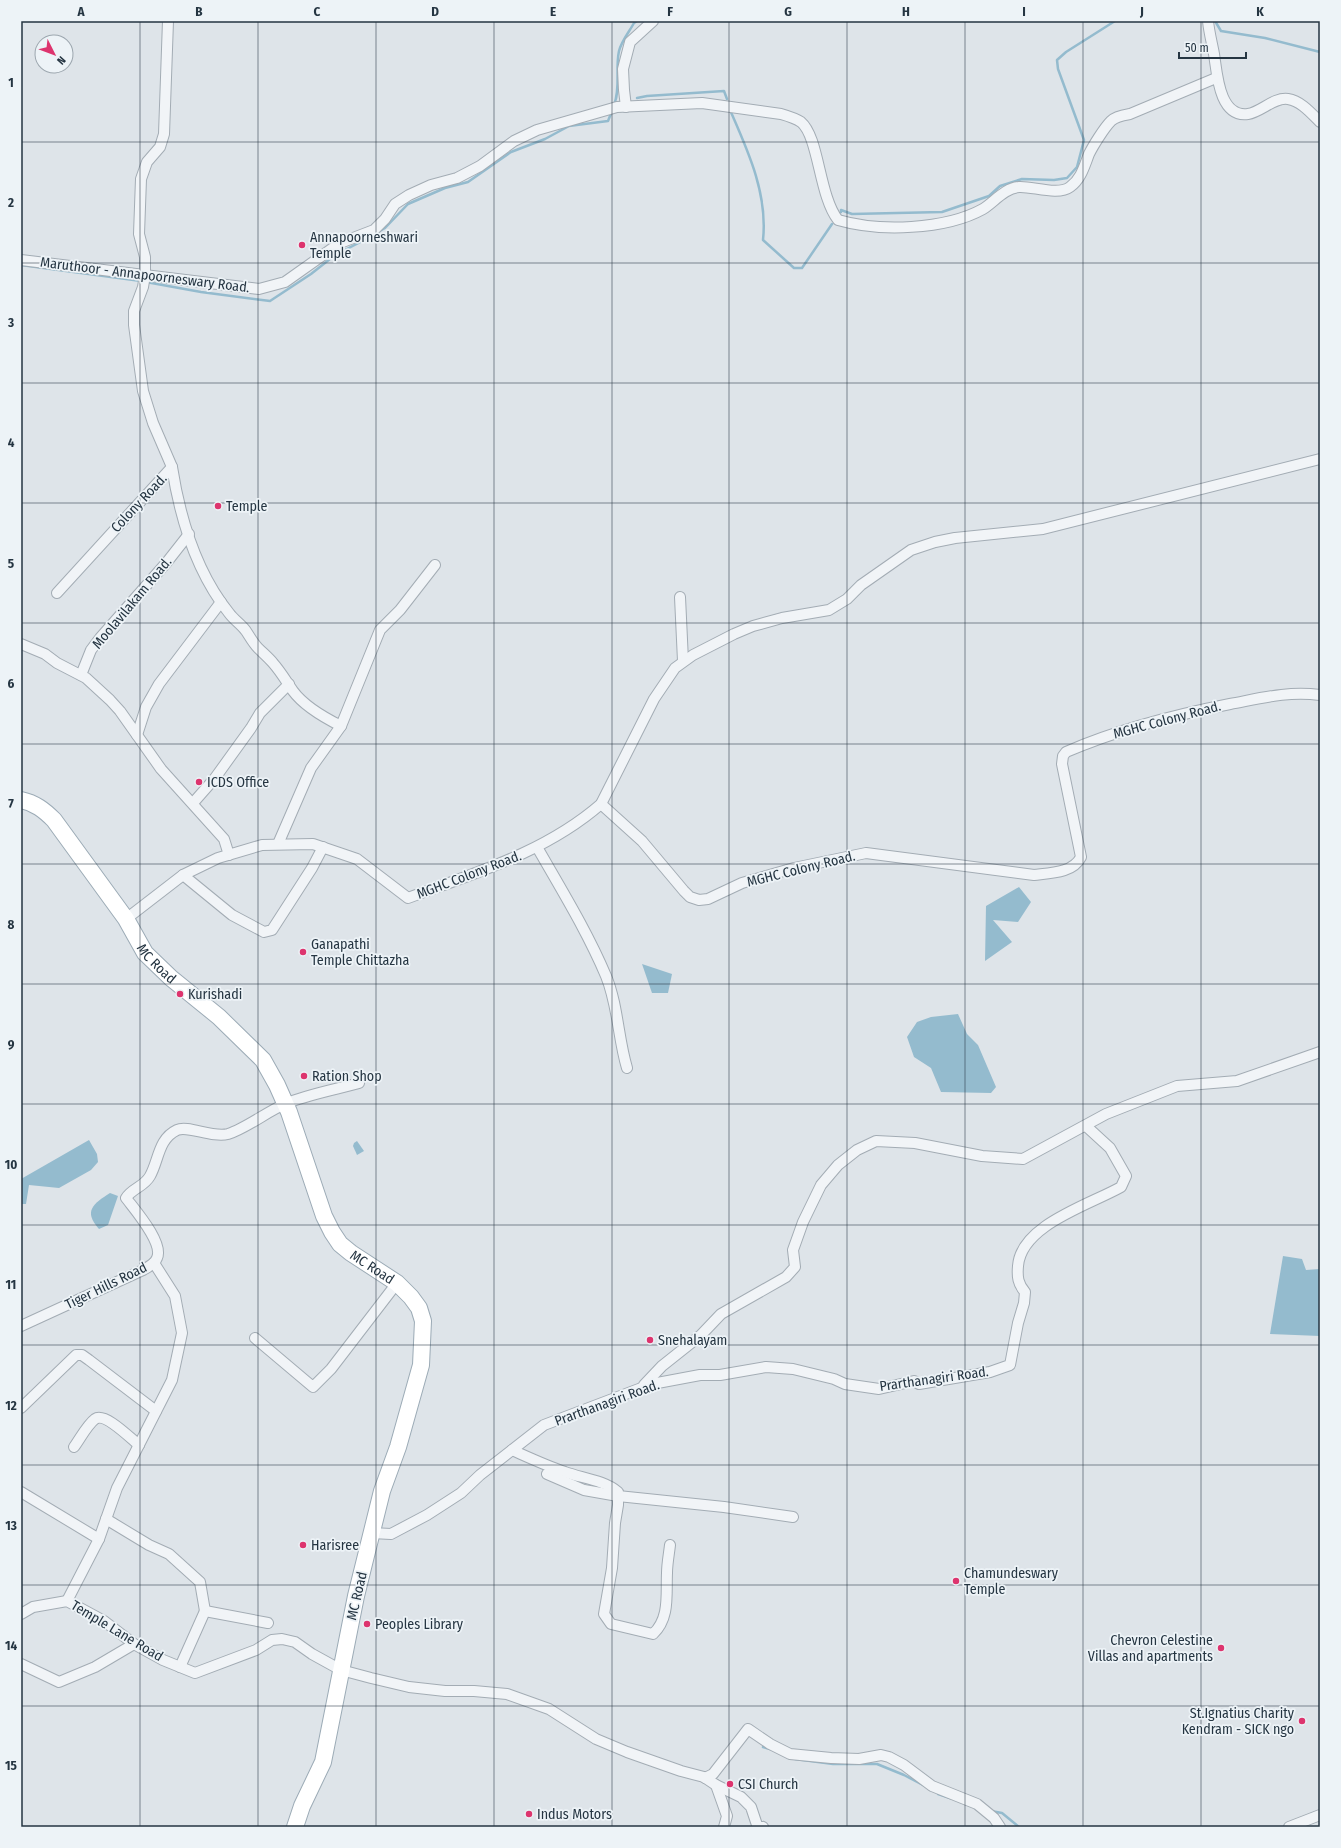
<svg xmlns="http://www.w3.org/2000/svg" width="1341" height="1848" font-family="'Fira Sans Condensed',sans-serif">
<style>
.water{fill:#94bbce}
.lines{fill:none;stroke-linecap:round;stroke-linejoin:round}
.stream{stroke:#94bbce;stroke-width:2.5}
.street-casing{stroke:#a3acb4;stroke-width:12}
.primary-casing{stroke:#9cabb6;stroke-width:18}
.street{stroke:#f1f4f7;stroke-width:10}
.primary{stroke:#fff;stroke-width:16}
.grid{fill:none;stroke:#253542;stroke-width:1;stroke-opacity:0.55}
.poi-dot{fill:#dd346e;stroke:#edf3f7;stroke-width:1.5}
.labels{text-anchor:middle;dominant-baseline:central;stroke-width:3.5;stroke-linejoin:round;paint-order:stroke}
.poi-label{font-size:14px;fill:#253542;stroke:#edf3f7;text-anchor:start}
.street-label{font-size:14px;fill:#253542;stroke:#edf3f7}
.neatline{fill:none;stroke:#253542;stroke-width:1.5}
.grid-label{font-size:13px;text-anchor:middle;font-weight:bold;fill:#253542}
</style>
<rect width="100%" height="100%" fill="#dee4e9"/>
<g class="water">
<polygon points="1019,887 1031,902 1018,922 993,920 1012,942 985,961 986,906"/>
<polygon points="642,964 672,974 668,993 652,993"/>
<polygon points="958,1014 967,1034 978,1045 996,1087 991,1093 941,1092 931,1068 914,1057 907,1037 917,1022 931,1017"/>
<polygon points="89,1140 97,1154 98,1162 91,1170 59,1188 29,1185 26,1204 21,1204 21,1179"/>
<polygon points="357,1141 364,1151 357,1155 353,1146 354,1143"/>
<path d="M110,1193L118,1196L108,1225L99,1229C83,1211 93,1204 110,1193Z"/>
<polygon points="1283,1256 1302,1259 1306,1270 1320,1269 1320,1336 1270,1334"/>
</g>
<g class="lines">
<g class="stream">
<polyline points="1215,21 1221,31 1265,38 1320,52"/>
<polyline points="637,98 647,96 724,91 727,99"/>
<path d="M614,105C621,88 615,69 619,51C621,42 629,32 634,23L637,21"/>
<path d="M730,110C748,151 768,194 763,240L794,268H802L832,224"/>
<polyline points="841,212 841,210 852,214 942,212 989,196 1000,186 1022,179 1054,180 1067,178 1077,167 1084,140 1058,69 1057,60 1066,52 1115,21"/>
<polyline points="378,232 385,228 408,204 445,188 468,182 511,152 545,139 569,126 608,121 612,111"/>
<polyline points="21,265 141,281"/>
<polyline points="146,282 201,292 270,301 311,274 335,255 374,235"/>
<polyline points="763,1747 770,1749"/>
<polyline points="795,1759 833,1764 877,1764 904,1775 923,1785"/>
<polyline points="938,1794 950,1798"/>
<polyline points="991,1811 1002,1813 1019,1827"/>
</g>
<defs>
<g id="street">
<polyline points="168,21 164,134 160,147 147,162 141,179 139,234 145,257 145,275 143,287 134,311 134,325 143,391 153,423 172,467"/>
<path d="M1208,21C1209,32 1212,43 1214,54C1217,73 1219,118 1248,114C1261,112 1274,97 1288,99C1301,101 1311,113 1320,122"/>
<polyline points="626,107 624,90 623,69 630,42 653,21"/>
<path d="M21,260L259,289L285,282L340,243L374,230L385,219L395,204L409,195L431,185L457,178L480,166L514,141L537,130L617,107L702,103L781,114C788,116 795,118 801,122C819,137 819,196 838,220C879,232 945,230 983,209C994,202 1005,188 1019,187C1032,186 1058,196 1070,187C1081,179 1084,167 1089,154C1093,146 1104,128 1111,121C1116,116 1124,115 1130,114L1216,78"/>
<path d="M57,593L172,467C180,518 196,572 229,613C234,620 241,624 246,631C250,637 253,643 258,648C263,653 269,658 273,663C281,672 286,681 293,691C304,706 325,718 341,726"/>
<polyline points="680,597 683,661"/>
<polyline points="21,644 45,654 57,663 86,678 110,700 120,711 161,769 224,839 229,855"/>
<polyline points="81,675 91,650 100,638 167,562 189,534"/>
<polyline points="137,735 146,707 159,684 221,602"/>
<polyline points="193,803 215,778 251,728 260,713 289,684"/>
<path d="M601,804L642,841L684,891L690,897L699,900L708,899L742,883L794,868L866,853L1034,875C1051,873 1073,873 1081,857L1062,764L1063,756L1066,752C1119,729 1174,715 1230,704C1262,698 1287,691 1320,695"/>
<polyline points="278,844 311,768 341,726 380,630 400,610 435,565"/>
<path d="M537,847C561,889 587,931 606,976C618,1005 618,1038 627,1068"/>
<polyline points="183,875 232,915 264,932 272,930 312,868 323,847"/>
<path d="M126,919L183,875L218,858L262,845L313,844L357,859L408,898C475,873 546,852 601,804L654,699L675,668L693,655L734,634L753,626L782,618L829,610L847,599L861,585L911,550L935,542L955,538L1043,529L1320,459"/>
<path d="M21,1326L143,1270C148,1267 155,1264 157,1258C164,1243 135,1210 126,1198C132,1188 144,1187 150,1176C159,1160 158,1139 177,1130C188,1125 212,1138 228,1134C245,1129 268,1111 285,1104C305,1095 337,1089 359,1083"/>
<polyline points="255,1338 313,1387 331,1369 397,1283"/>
<polyline points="644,1385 662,1366 701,1335 721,1314 786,1277 795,1267 793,1250 803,1222 821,1185 838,1165 857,1150 876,1141 915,1143 982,1156 1023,1159 1106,1114 1177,1086 1237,1081 1320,1052"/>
<polyline points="21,1408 76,1355 82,1355 89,1360 156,1411"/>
<path d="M74,1447C80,1439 87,1425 95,1419C105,1412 130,1438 139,1445"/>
<path d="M512,1450C530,1458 547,1466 565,1472C581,1478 604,1480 618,1492V1505L615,1523L612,1568L604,1614L611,1624L653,1634C670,1618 666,1595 667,1573C667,1564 669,1554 670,1545"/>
<polyline points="547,1474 584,1490 618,1496 724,1507 793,1517"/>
<polyline points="21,1492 99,1539"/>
<polyline points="106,1519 149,1545 169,1554 200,1582 205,1611"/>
<path d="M372,1533L391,1534L427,1515L461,1493L480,1475L544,1425L652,1384L700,1375H720L766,1367L793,1369L834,1379L845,1384L879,1389L914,1381L919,1384L990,1372L1010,1365L1018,1323L1024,1303L1025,1292C1018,1284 1017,1277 1018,1266C1021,1225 1089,1205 1121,1187L1126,1176L1110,1148L1086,1126"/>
<polyline points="67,1601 99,1539 117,1488 172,1380 182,1333 175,1296 154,1263"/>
<polyline points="21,1614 33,1607 67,1601 104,1621 134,1644 163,1660 195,1673 256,1650 272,1640 282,1639 295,1642 312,1654 341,1670 371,1678 409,1687 445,1691 474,1691 507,1694 549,1709 596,1739 627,1752 681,1771 704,1777 716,1785 741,1797 751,1807 757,1825 763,1827"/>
<polyline points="21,1664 59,1682 95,1667 134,1644"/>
<polyline points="180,1667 205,1611 268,1623"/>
<polyline points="705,1778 713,1774 748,1729 770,1744 790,1754 831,1758 859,1759 881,1755 889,1757 904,1765 932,1786 977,1804 994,1818 1000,1827"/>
<polyline points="716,1785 727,1816 724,1827"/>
<polyline points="1289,1827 1320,1815"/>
</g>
<g id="primary">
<path id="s1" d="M21,800C35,803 44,810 54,820L126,919L145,953L171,978L219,1017L263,1060L277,1085L289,1112L324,1216L332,1232L340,1244L351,1253L397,1283L411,1297L419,1308L423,1321L421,1365L398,1447L382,1491L356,1596L323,1762L302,1806L295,1827"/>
</g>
</defs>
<use href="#street" class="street-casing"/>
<use href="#primary" class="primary-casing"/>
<use href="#street" class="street"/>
<use href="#primary" class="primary"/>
</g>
<path class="grid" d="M140,21V1827M258,21V1827M376,21V1827M494,21V1827M612,21V1827M729,21V1827M847,21V1827M965,21V1827M1083,21V1827M1201,21V1827M21,142H1320M21,263H1320M21,383H1320M21,503H1320M21,623H1320M21,744H1320M21,864H1320M21,984H1320M21,1104H1320M21,1225H1320M21,1345H1320M21,1465H1320M21,1585H1320M21,1706H1320"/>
<g class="poi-dot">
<circle cx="302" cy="245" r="4"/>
<circle cx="218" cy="506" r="4"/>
<circle cx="199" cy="782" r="4"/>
<circle cx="303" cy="952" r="4"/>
<circle cx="180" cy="994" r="4"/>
<circle cx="304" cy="1076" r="4"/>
<circle cx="650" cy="1340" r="4"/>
<circle cx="303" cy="1545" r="4"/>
<circle cx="956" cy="1581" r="4"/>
<circle cx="367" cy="1624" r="4"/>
<circle cx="1221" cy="1648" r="4"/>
<circle cx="1302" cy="1721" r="4"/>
<circle cx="730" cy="1784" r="4"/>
<circle cx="529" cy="1814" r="4"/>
</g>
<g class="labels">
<g class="poi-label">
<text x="310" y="237">Annapoorneshwari<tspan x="310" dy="16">Temple</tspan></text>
<text x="226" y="506">Temple</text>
<text x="207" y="782">ICDS Office</text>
<text x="311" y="944">Ganapathi<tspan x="311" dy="16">Temple Chittazha</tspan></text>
<text x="188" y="994">Kurishadi</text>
<text x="312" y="1076">Ration Shop</text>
<text x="658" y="1340">Snehalayam</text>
<text x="311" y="1545">Harisree</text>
<text x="964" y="1573">Chamundeswary<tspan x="964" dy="16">Temple</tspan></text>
<text x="375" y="1624">Peoples Library</text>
<text x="1213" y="1640" text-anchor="end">Chevron Celestine<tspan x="1213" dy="16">Villas and apartments</tspan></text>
<text x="1294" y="1713" text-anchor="end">St.Ignatius Charity<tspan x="1294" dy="16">Kendram - SICK ngo</tspan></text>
<text x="738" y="1784">CSI Church</text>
<text x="537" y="1814">Indus Motors</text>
</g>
<g class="street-label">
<text transform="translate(145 275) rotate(7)">Maruthoor - Annapoorneswary Road.</text>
<text transform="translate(139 503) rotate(-47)">Colony Road.</text>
<text transform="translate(132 603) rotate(-50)">Moolavilakam Road.</text>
<text transform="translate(1167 720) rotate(-15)">MGHC Colony Road.</text>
<text transform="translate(801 869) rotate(-14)">MGHC Colony Road.</text>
<text transform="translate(469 875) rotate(-21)">MGHC Colony Road.</text>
<text stroke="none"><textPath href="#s1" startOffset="216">MC Road</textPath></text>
<text stroke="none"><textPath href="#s1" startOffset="600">MC Road</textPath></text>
<text transform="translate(106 1286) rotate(-26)">Tiger Hills Road</text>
<text transform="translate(934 1379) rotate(-8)">Prarthanagiri Road.</text>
<text transform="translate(607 1403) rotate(-20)">Prarthanagiri Road.</text>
<text transform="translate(357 1596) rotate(-77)">MC Road</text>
<text transform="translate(117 1631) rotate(31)">Temple Lane Road</text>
</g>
</g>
<rect width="1341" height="1848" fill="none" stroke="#edf3f7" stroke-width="44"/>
<g transform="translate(54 54) rotate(132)"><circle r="19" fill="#edf3f7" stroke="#9da7af"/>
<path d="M0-3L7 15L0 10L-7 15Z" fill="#dd346e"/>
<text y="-6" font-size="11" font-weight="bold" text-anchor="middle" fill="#253542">N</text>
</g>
<path d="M1179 52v6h67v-6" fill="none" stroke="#253542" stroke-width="2"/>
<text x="1185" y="52" font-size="12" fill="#253542" stroke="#edf3f7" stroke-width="3" paint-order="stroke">50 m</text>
<rect x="22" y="22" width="1297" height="1804" class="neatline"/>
<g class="grid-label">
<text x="81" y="16">A</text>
<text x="199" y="16">B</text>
<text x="317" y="16">C</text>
<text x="435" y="16">D</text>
<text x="553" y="16">E</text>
<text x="670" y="16">F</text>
<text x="788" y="16">G</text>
<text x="906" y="16">H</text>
<text x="1024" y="16">I</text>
<text x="1142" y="16">J</text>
<text x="1260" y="16">K</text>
<text x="11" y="87">1</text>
<text x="11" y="207">2</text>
<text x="11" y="327">3</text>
<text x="11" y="447">4</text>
<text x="11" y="568">5</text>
<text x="11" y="688">6</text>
<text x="11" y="808">7</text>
<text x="11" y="929">8</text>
<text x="11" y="1049">9</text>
<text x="11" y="1169">10</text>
<text x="11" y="1289">11</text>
<text x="11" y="1410">12</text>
<text x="11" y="1530">13</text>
<text x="11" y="1650">14</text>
<text x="11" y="1770">15</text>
</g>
</svg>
